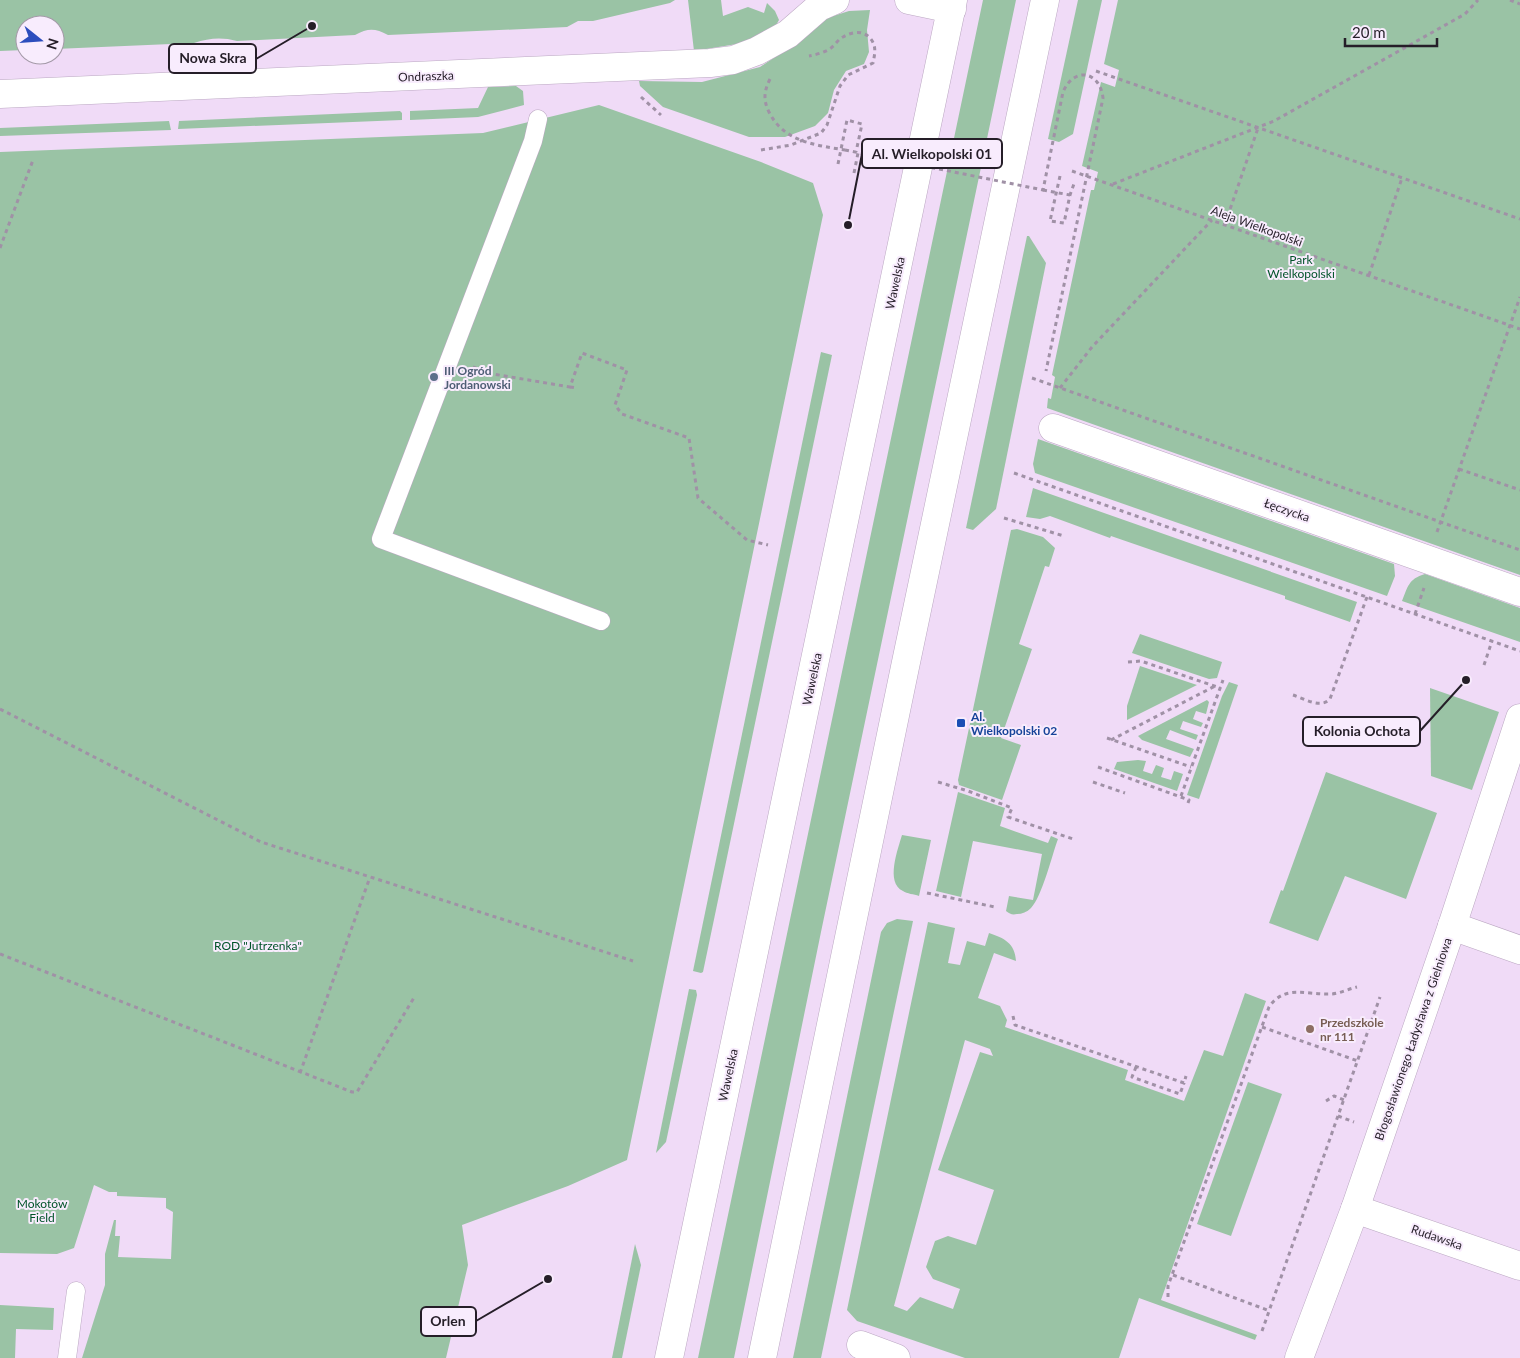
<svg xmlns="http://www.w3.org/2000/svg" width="1520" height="1358" font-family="Lato,sans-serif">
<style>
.green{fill:#9ac3a5;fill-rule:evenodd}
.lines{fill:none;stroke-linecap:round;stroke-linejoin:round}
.service-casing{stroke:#bba8c2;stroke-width:19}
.minor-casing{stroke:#bba8c2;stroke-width:29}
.primary-casing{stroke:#bba8c2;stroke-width:29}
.path{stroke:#a091a6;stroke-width:3;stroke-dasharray:4 4;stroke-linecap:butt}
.service{stroke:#fff;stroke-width:18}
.minor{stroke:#fff;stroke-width:28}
.primary{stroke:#fff;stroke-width:28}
.path-bridge{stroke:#a091a6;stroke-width:3;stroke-dasharray:4 4;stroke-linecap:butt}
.service-dot{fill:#5c6f8a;stroke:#f8ecfd;stroke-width:2}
.transit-dot{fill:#1a4fb4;stroke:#f8ecfd;stroke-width:2}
.education-dot{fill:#8d6e63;stroke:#f8ecfd;stroke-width:2}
.labels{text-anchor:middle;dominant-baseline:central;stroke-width:4;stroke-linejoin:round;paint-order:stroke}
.street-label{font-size:12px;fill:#251e28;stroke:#f8ecfd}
.park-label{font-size:12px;fill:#015329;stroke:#f8ecfd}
.service-label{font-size:12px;font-weight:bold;fill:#4e5e75;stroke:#f8ecfd;text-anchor:start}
.transit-label{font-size:12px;font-weight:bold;fill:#164399;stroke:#f8ecfd;text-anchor:start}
.education-label{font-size:12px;font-weight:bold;fill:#785e54;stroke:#f8ecfd;text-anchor:start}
.leader{fill:none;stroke:#251e28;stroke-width:2}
.callout-dot{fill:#251e28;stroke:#f8ecfd;stroke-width:2}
.callout{fill:#f8ecfd;stroke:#251e28;stroke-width:2}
.callout-label{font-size:14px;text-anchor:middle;font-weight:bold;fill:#251e28}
</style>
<rect width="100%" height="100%" fill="#f0dbf7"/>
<g class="green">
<path d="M0,0H675L670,3L593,21H578L567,27L388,35C375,28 368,28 355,35L237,41C222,37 209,38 194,43L55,49V25H25V50L0,51Z"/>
<polygon points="688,0 721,0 723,16 748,7 764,13 767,3 775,11 779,20 775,27 743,43 694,51"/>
<polygon points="983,0 1016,0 821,932 734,1358 698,1358"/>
<polygon points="1078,0 1102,0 1073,134 1059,142 1048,139"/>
<polygon points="1118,0 1520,0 1520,575 1047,408 1048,398 1051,399 1055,377 1052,375 1091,190 1094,190 1098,172 1082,166 1101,82 1115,87 1119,70 1104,64"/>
<polygon points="870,10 867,30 869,52 864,64 846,71 834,90 828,113 815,126 785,137 749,137 663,107 640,86 639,81 702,82 760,67 793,45 824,19 849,11"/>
<polygon points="516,86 523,91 524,105 478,117 410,120 410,111 478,108 488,87"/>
<polygon points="599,105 761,162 813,183 823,215 627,1160 568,1186 462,1225 468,1265 446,1358 82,1358 105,1285 105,1254 114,1220 116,1220 115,1236 120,1236 118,1257 171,1259 173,1212 166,1208 166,1198 117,1196 117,1192 109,1192 94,1185 74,1248 57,1254 0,1253 0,152 483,133"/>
<polygon points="400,111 402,113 402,120 178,129 179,121"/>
<polygon points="169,121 171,130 0,136 0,128"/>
<polygon points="1027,236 1029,236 1046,263 996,509 973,530 966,528"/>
<polygon points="821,352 832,355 703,972 701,973 693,971"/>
<polygon points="1038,439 1394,564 1395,576 1387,596 1035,473 1033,464"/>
<polygon points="1033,488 1357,602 1350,622 1285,599 1285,596 1111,536 1110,538 1050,516 1040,519 1026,517"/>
<polygon points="1017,529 1043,537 1055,548 1049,567 1045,566 1019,644 1032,649 1001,738 1021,745 1002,800 959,785 958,780 1011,530"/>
<path d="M1425,574L1520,608V642L1402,601C1408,587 1408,579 1425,574Z"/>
<polygon points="1140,634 1222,662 1217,678 1209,679 1132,653"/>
<polygon points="1140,666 1197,685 1127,720 1127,706"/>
<polygon points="1229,682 1238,685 1199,799 1187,795 1222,696"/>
<polygon points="1430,688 1499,712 1472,790 1431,776"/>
<polygon points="1207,700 1209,702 1206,714 1196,711 1193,719 1203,723 1201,727 1183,721 1180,729 1198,735 1196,740 1170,730 1166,739 1194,749 1190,757 1142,740 1138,736"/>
<polygon points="1138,760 1146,761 1143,771 1152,774 1156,765 1164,768 1161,777 1171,780 1174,771 1183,774 1177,791 1114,769 1117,762"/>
<polygon points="1326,772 1437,813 1406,899 1345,876 1318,941 1269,923 1281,890 1283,891"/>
<path d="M958,792L1005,808L1000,826L1048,843L1051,836L1058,839C1052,855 1042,897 1031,908C1027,912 1022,914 1017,914C1012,915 1010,914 1006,911L1009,896L1033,900L1042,854L973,841L961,897L936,891Z"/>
<path d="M902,835L931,840L919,896C914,894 907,894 903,891C885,883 898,849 902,835Z"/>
<polygon points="897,919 913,921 821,1358 793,1358 881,932 887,923"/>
<path d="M928,922L955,928L948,963L960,965L967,941L985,946L989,933C1004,938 1015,943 1016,961L994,953L978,998L1000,1006L1007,1020L1005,1027L1128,1070L1125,1080L1184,1101L1204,1050L1223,1056L1245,993L1266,1001L1161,1300L1257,1335L1255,1340L1139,1298L1119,1358H965L857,1321L847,1310ZM965,1040L990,1049L993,1056L980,1052L938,1170L994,1190L976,1245L948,1236L935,1241L926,1267L933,1279L960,1289L953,1309L920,1297L907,1311L894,1306Z"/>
<polygon points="689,989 696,990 697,995 666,1142 656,1153"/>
<polygon points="1248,1082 1282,1094 1231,1236 1197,1224"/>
<polygon points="635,1244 641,1265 622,1358 612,1358"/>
<polygon points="0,1305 54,1308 53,1330 16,1329 15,1358 0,1358"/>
</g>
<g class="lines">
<defs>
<g id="service">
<polyline points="538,119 533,141 381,539 601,621"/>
<polyline points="67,1358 76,1291"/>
</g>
<g id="minor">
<polyline points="909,0 952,9"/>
<polyline points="0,94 710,63 733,60 757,51 788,34 819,7 835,0"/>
<polyline points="1053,428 1520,592"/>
<polyline points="1452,926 1520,950"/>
<polyline points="1355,1209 1520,1266"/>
<polyline points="861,1345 896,1358"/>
<polyline points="1299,1358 1355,1209 1452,926 1520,718"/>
</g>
<g id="primary">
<polyline points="669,1358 953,0"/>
<polyline points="762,1358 905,667 1045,0"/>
</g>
</defs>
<use href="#service" class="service-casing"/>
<use href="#minor" class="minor-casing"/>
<use href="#primary" class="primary-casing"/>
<g class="path">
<polyline points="1510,0 1520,4"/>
<polyline points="1096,71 1520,219"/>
<path d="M770,79C764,91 763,100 769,112C784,142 815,145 845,150"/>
<polyline points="641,97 661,115"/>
<path d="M761,150L791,145L821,133L827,125L840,86L848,75L873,63C875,53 877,45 869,37C862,30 851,32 843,37C837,40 834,47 828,50C822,53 815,55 809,56"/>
<polyline points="838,164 847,120 862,124 856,152"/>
<polyline points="1072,171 1520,329"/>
<polyline points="854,173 858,153"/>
<polyline points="1060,176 1050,221 1064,223 1070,195 1075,181"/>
<polyline points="1113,184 1274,121 1465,14 1478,0"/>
<polyline points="1043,190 1070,195"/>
<polyline points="1225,224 1258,128"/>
<polyline points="0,248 33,160"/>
<polyline points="1369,275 1402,178"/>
<polyline points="473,367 493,374 570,387 582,353 627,370 615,405 622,414 689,438 698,498 747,540 768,545"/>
<polyline points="1032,378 1520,550"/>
<polyline points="570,387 577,388"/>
<polyline points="1060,388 1092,347 1212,220"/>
<polyline points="1459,469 1520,490"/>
<polyline points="1014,473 1520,651"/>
<polyline points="1004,518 1064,536"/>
<polyline points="1437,532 1520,297"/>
<polyline points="1415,614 1424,588"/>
<polyline points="1128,662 1141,661 1220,688"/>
<polyline points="1484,665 1492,641"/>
<path d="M1293,695C1305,699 1321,709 1330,699L1367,597"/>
<polyline points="0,709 261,842 633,961"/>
<polyline points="1107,738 1191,767"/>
<polyline points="1111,740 1215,686"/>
<polyline points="1098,767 1189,800 1188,803"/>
<polyline points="938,782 968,791 1012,808 1008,817 1073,839"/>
<polyline points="1093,782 1125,793"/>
<polyline points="1181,796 1223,680"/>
<polyline points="927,893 995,907"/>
<polyline points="0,954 352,1092 357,1092 415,996"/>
<polyline points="1013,1016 1015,1025 1184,1083 1186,1076"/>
<polyline points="1262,1027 1358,1061"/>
<polyline points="1136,1067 1132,1077 1174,1092 1180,1094 1184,1083"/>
<polyline points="300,1073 370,877"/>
<polyline points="1326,1101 1334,1096 1344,1100"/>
<polyline points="1338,1116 1354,1122"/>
<polyline points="1173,1275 1270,1311"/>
<path d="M1168,1297V1286L1269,1007C1285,984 1306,995 1330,994C1339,994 1348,989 1357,987"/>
<polyline points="1262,1331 1380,997"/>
</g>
<use href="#service" class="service"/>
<use href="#minor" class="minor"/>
<use href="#primary" class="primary"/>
<path class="path-bridge" d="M845,150L1043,190L1063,92C1074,66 1100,71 1103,98L1046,371"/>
</g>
<circle class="service-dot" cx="434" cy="377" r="5"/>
<rect class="transit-dot" x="956" y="718" width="10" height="10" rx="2.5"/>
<circle class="education-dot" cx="1310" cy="1029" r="5"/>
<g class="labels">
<g class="street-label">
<text transform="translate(426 76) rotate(-2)">Ondraszka</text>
<text transform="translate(1257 226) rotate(20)">Aleja Wielkopolski</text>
<text transform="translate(895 283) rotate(-78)">Wawelska</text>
<text transform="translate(1287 510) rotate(19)">Łęczycka</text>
<text transform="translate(812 679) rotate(-78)">Wawelska</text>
<text transform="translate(1413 1039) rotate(-71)">Błogosławionego Ładysława z Gielniowa</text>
<text transform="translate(728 1075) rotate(-78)">Wawelska</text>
<text transform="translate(1437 1237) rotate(19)">Rudawska</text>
</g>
<g class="park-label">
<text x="1301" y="259">Park<tspan x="1301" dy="14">Wielkopolski</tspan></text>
<text x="258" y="945">ROD "Jutrzenka"</text>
<text x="42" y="1203">Mokotów<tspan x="42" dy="14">Field</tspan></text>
</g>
<g class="service-label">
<text x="444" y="370">III Ogród<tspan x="444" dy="14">Jordanowski</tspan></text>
</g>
<g class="transit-label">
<text x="971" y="716">Al.<tspan x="971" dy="14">Wielkopolski 02</tspan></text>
</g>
<g class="education-label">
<text x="1320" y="1022">Przedszkole<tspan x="1320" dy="14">nr 111</tspan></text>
</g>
</g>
<path class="leader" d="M312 26L256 59M848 225L862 154M1466 680L1420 731M548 1279L476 1321"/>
<g class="callout-dot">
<circle cx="312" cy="26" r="5"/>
<circle cx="848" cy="225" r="5"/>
<circle cx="1466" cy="680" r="5"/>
<circle cx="548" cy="1279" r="5"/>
</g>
<g class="callout">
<rect x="169" y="44" width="87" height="29" rx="5"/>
<rect x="862" y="139" width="140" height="29" rx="5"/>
<rect x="1303" y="717" width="117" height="29" rx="5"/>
<rect x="421" y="1307" width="55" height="29" rx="5"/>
</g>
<g class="callout-label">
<text x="213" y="63">Nowa Skra</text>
<text x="932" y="159">Al. Wielkopolski 01</text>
<text x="1362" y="736">Kolonia Ochota</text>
<text x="448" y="1326">Orlen</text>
</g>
<g transform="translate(40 40) rotate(107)"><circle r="24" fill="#f8ecfd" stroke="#a49aa8"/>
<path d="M0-4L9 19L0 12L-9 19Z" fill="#2c4dbd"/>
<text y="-8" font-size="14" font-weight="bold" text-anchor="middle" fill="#251e28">N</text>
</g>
<path d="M1345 38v8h92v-8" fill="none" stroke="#251e28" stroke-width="2.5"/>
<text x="1352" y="38" font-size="15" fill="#251e28" stroke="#f8ecfd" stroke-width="4" paint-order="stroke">20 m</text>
</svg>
